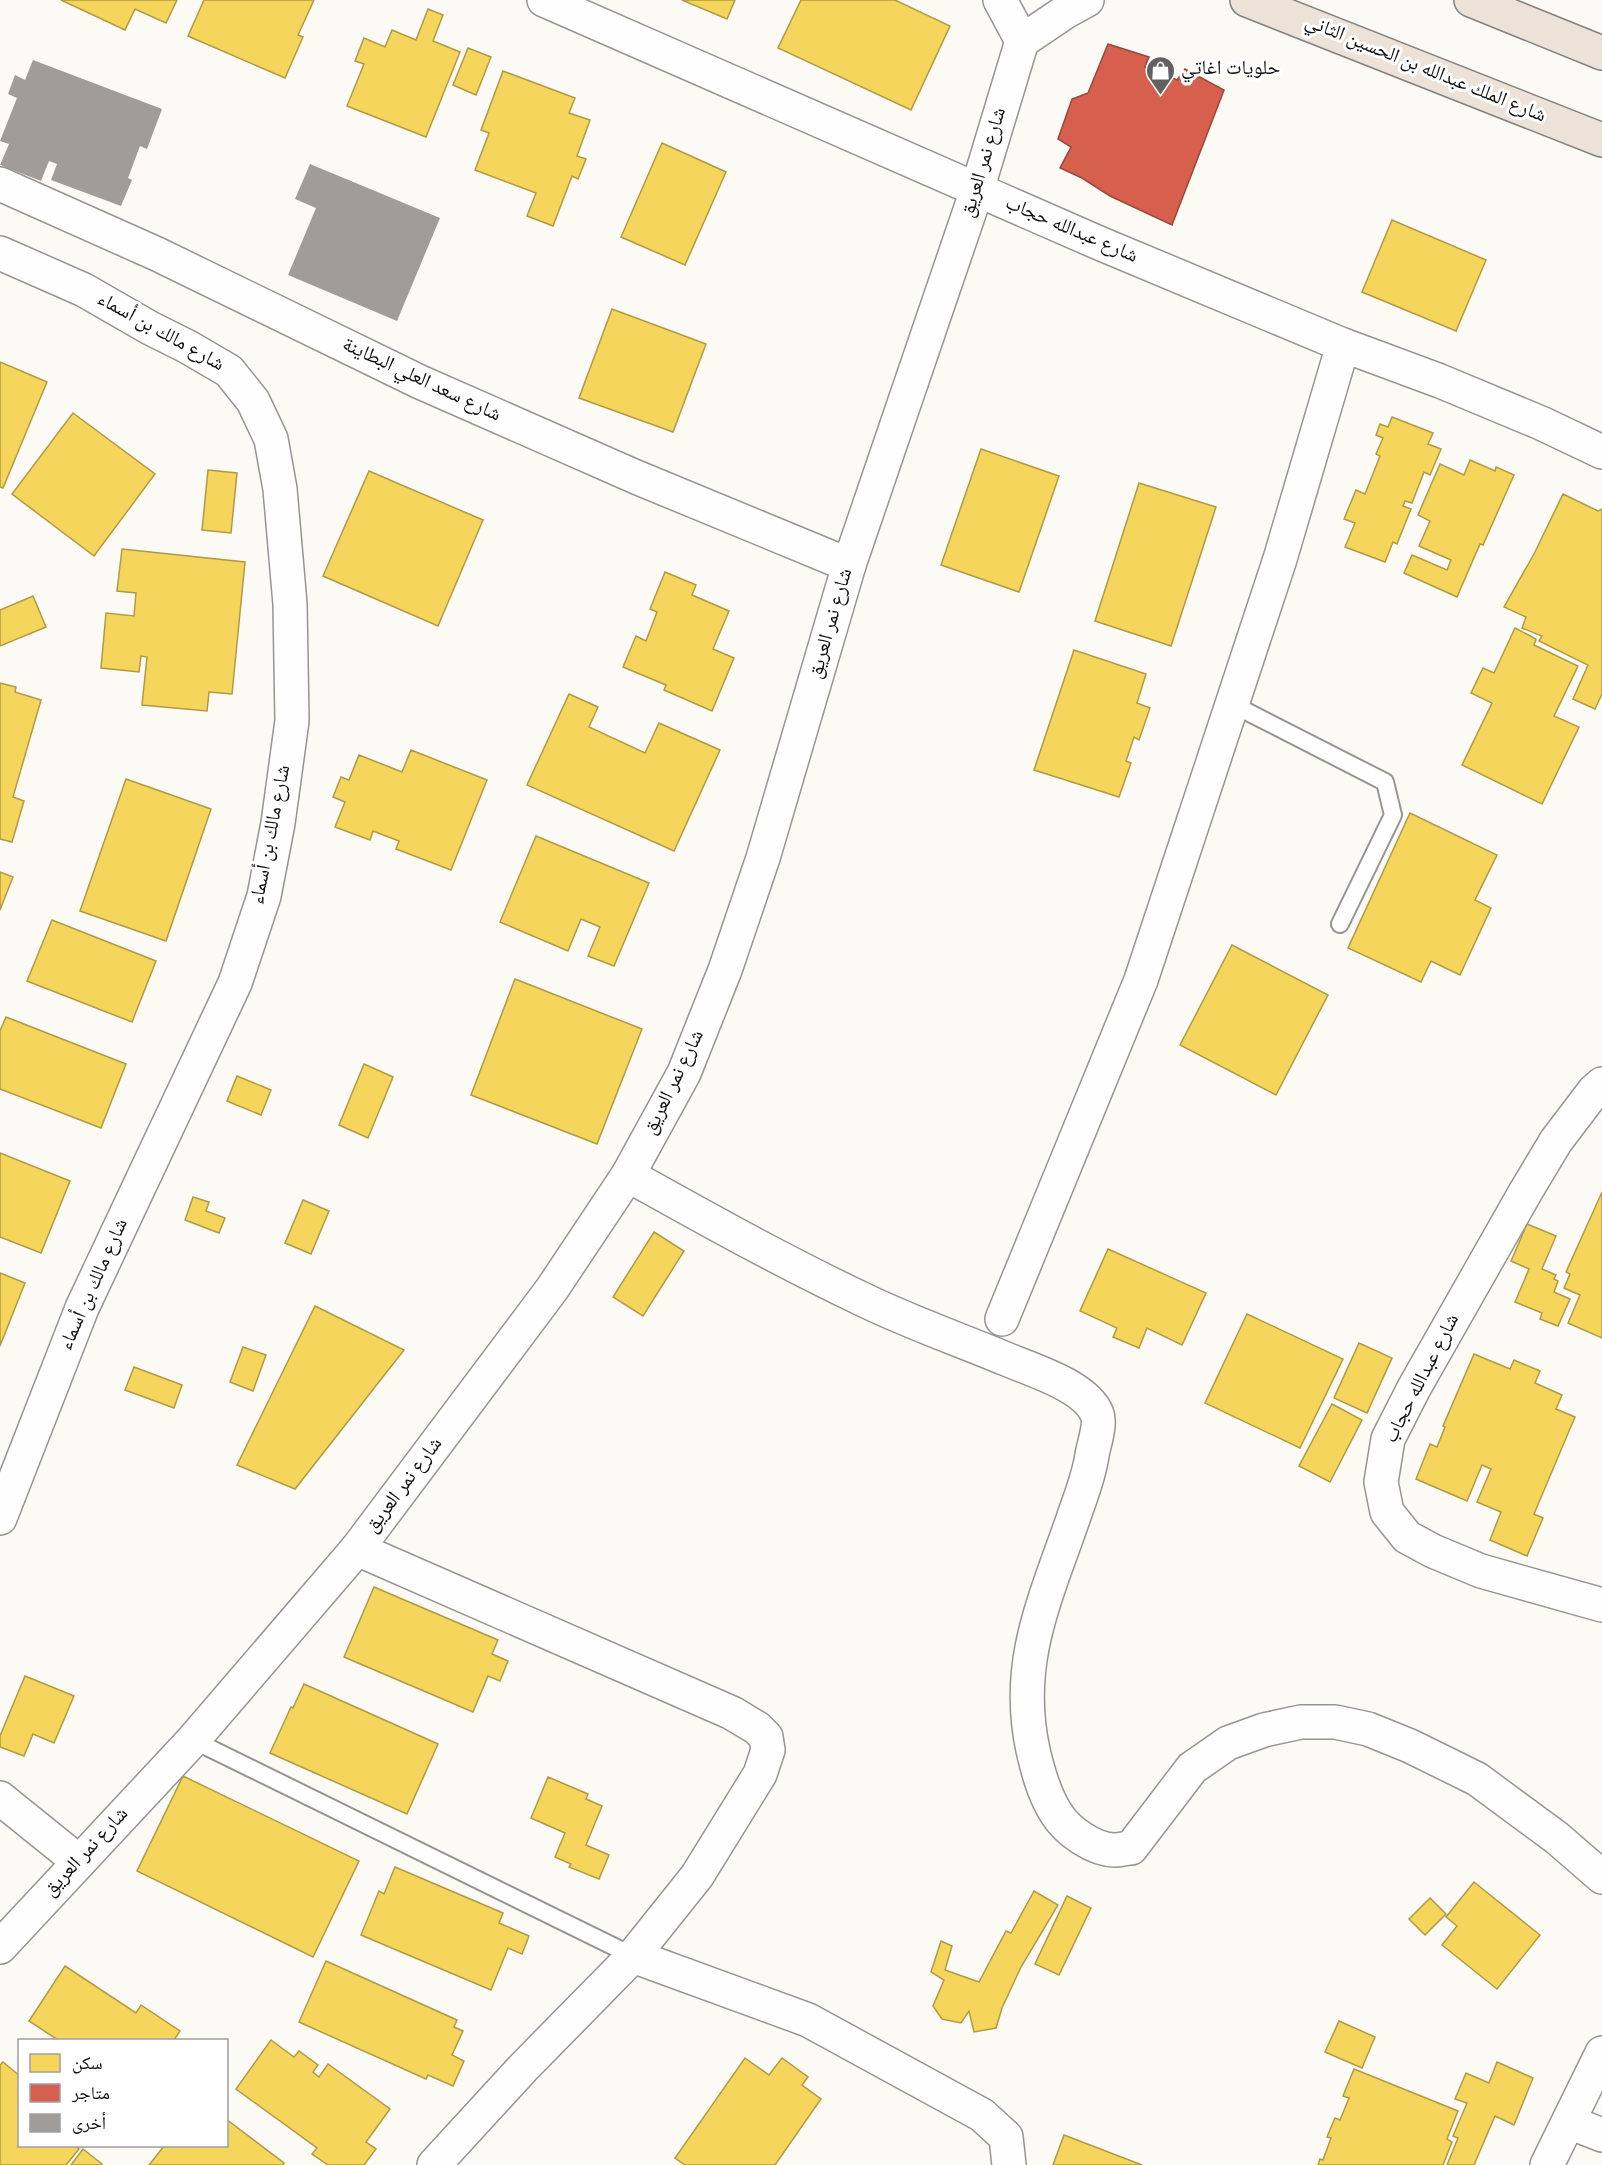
<svg xmlns="http://www.w3.org/2000/svg" width="1602" height="2165" font-family="Georgia,'Noto Naskh Arabic',serif">
<style>
.homes{fill:#f6d55c;stroke:#b19a45;stroke-width:1.5}
.shops{fill:#d6604d;stroke:#9a483a;stroke-width:1.5}
.building{fill:#a09c9a}
.lines{fill:none;stroke-linecap:round;stroke-linejoin:round}
.service-casing{stroke:#969593;stroke-width:20}
.minor-casing{stroke:#969593;stroke-width:36}
.trunk-casing{stroke:#838280;stroke-width:36}
.service{stroke:#fffefe;stroke-width:16}
.minor{stroke:#fffefe;stroke-width:33}
.trunk{stroke:#ece2d8;stroke-width:33}
.labels{text-anchor:middle;dominant-baseline:central;stroke-width:6;stroke-linejoin:round;paint-order:stroke}
.poi-label{font-size:20px;fill:#0f0f0f;stroke:#fff;text-anchor:start}
.street-label{font-size:20px;fill:#0f0f0f;stroke:#fff}
</style>
<rect width="100%" height="100%" fill="#fcfaf5"/>
<g class="homes">
<polygon points="61,0 177,0 166,23 135,9 125,30"/>
<polygon points="204,0 314,0 298,35 303,37 285,78 188,36"/>
<polygon points="682,0 735,0 727,19"/>
<polygon points="801,0 895,0 950,26 911,110 778,48"/>
<polygon points="428,9 443,15 433,41 460,52 426,137 347,106 364,64 355,61 364,38 385,47 392,30 416,40"/>
<polygon points="468,48 491,57 476,95 453,85"/>
<polygon points="503,71 575,98 569,113 590,120 577,156 586,159 578,179 572,176 553,226 527,216 536,193 475,170 489,133 481,130"/>
<polygon points="662,143 726,172 685,265 621,237"/>
<polygon points="1392,220 1486,260 1456,331 1362,292"/>
<polygon points="612,309 706,344 673,432 579,398"/>
<polygon points="0,362 47,382 3,488 0,487"/>
<polygon points="73,413 155,474 94,556 12,494"/>
<polygon points="1392,417 1433,433 1428,444 1441,449 1430,475 1424,472 1412,503 1405,501 1403,506 1411,509 1397,544 1393,542 1385,562 1345,547 1355,523 1344,519 1356,490 1365,494 1380,456 1376,454 1383,438 1376,435 1380,424 1388,427"/>
<polygon points="981,449 1059,476 1019,592 941,565"/>
<polygon points="1470,460 1495,471 1496,467 1514,475 1483,545 1480,544 1457,597 1404,573 1412,555 1447,570 1451,560 1419,546 1430,521 1418,515 1440,464 1464,475"/>
<polygon points="208,470 237,473 231,533 202,530"/>
<polygon points="369,471 483,520 438,626 323,576"/>
<polygon points="1139,483 1216,507 1171,646 1095,621"/>
<polygon points="1563,494 1598,511 1602,509 1602,694 1595,709 1573,699 1588,665 1539,641 1542,636 1522,628 1526,617 1504,607 1534,554"/>
<polygon points="122,549 245,562 232,694 209,692 207,711 142,705 147,657 141,656 139,672 101,668 106,613 134,616 136,593 117,591"/>
<polygon points="665,572 696,585 692,595 729,611 713,649 734,658 712,711 664,690 666,685 623,667 636,636 646,641 657,612 650,609"/>
<polygon points="33,596 46,627 0,646 0,610"/>
<polygon points="1515,628 1536,639 1534,645 1578,666 1554,716 1579,727 1542,804 1462,765 1492,703 1471,693 1483,668 1494,673"/>
<polygon points="1074,650 1146,674 1137,703 1150,708 1139,740 1134,737 1126,761 1131,763 1119,797 1034,770"/>
<polygon points="0,683 16,687 15,692 41,700 13,797 24,801 12,842 0,839"/>
<polygon points="569,694 598,707 589,727 645,753 659,723 720,750 674,851 527,785"/>
<polygon points="411,750 487,780 451,870 396,849 399,841 373,831 370,840 335,827 345,802 333,797 341,777 349,780 359,755 402,772"/>
<polygon points="126,779 211,809 166,941 80,911"/>
<polygon points="1410,813 1497,855 1475,900 1491,908 1460,975 1431,961 1421,982 1348,948"/>
<polygon points="536,836 649,883 614,966 588,956 600,927 581,919 568,951 500,922"/>
<polygon points="0,872 13,877 0,910"/>
<polygon points="52,920 156,961 132,1022 27,981"/>
<polygon points="1232,945 1328,995 1276,1095 1180,1045"/>
<polygon points="515,979 642,1029 597,1144 471,1095"/>
<polygon points="6,1017 126,1064 101,1128 0,1089 0,1031"/>
<polygon points="364,1064 393,1077 368,1138 339,1125"/>
<polygon points="237,1076 271,1090 261,1115 227,1101"/>
<polygon points="0,1153 70,1181 41,1253 0,1237"/>
<polygon points="1602,1192 1602,1338 1568,1323 1580,1295 1564,1288 1570,1274 1566,1272"/>
<polygon points="193,1197 209,1202 206,1211 225,1218 219,1233 185,1220"/>
<polygon points="303,1200 329,1211 311,1254 285,1243"/>
<polygon points="1527,1224 1556,1236 1542,1269 1556,1275 1554,1279 1558,1281 1554,1292 1570,1299 1558,1326 1540,1319 1542,1313 1515,1302 1529,1269 1511,1261"/>
<polygon points="654,1232 684,1251 643,1316 613,1297"/>
<polygon points="1108,1249 1206,1293 1182,1345 1147,1328 1139,1348 1113,1337 1117,1328 1080,1311"/>
<polygon points="0,1273 25,1283 0,1346"/>
<polygon points="315,1306 404,1350 295,1489 237,1465"/>
<polygon points="1247,1314 1343,1359 1300,1448 1205,1403"/>
<polygon points="1359,1343 1392,1358 1367,1413 1334,1398"/>
<polygon points="243,1347 266,1355 253,1391 230,1382"/>
<polygon points="1474,1354 1510,1369 1514,1360 1540,1371 1535,1383 1562,1395 1556,1409 1575,1417 1534,1514 1543,1518 1527,1556 1490,1540 1501,1512 1477,1502 1491,1469 1482,1465 1467,1501 1416,1479 1430,1444 1437,1447 1445,1427 1443,1426"/>
<polygon points="134,1367 182,1385 174,1408 125,1390"/>
<polygon points="1332,1404 1362,1420 1330,1482 1299,1466"/>
<polygon points="374,1587 498,1640 492,1654 508,1661 500,1681 488,1676 473,1712 344,1657"/>
<polygon points="25,1676 74,1696 54,1743 33,1734 24,1756 0,1747 0,1736"/>
<polygon points="304,1684 438,1744 407,1814 270,1753 291,1707 293,1708"/>
<polygon points="183,1776 359,1861 313,1957 137,1871"/>
<polygon points="548,1777 588,1794 586,1799 602,1806 586,1845 609,1855 599,1879 569,1867 571,1864 555,1857 565,1833 531,1818"/>
<polygon points="395,1867 503,1913 499,1923 529,1936 522,1954 508,1948 491,1990 361,1935 379,1891 384,1894"/>
<polygon points="1474,1882 1540,1935 1497,1989 1442,1945 1457,1926 1446,1917"/>
<polygon points="1034,1891 1058,1905 1021,1967 1002,2008 996,2028 974,2032 969,2011 961,2023 942,2019 933,2006 944,1980 931,1972 941,1941 952,1946 945,1970 979,1982 1006,1931 1011,1933"/>
<polygon points="1067,1896 1091,1908 1059,1975 1035,1964"/>
<polygon points="1430,1898 1446,1914 1425,1935 1409,1919"/>
<polygon points="326,1961 457,2020 454,2027 463,2031 452,2055 464,2061 453,2086 428,2075 426,2079 299,2022"/>
<polygon points="65,1966 136,2013 141,2005 180,2031 174,2040 58,2040 29,2021"/>
<polygon points="1339,2021 1375,2037 1362,2068 1325,2052"/>
<polygon points="271,2040 294,2057 299,2051 318,2065 313,2072 319,2077 328,2064 390,2109 366,2142 376,2149 364,2165 328,2165 312,2154 317,2148 236,2089"/>
<polygon points="745,2058 769,2075 782,2058 808,2077 802,2085 821,2099 775,2165 685,2165 675,2158"/>
<polygon points="3,2062 20,2076 20,2146 76,2146 79,2149 66,2165 0,2165 0,2065"/>
<polygon points="1497,2062 1533,2078 1514,2125 1495,2116 1474,2165 1447,2165 1458,2138 1453,2136 1467,2103 1455,2099 1466,2073 1489,2083"/>
<polygon points="1354,2069 1458,2111 1447,2139 1452,2142 1443,2165 1318,2165 1320,2159 1323,2160 1331,2138 1327,2137 1335,2118 1340,2120 1349,2098 1343,2096"/>
<polygon points="226,2119 284,2163 283,2165 149,2165 164,2146 226,2146"/>
<polygon points="1064,2135 1142,2165 1053,2165"/>
<polygon points="83,2149 102,2164 101,2165 71,2165"/>
</g>
<polygon class="shops" points="1108,44 1149,57 1145,67 1177,80 1185,69 1224,90 1172,225 1110,196 1082,178 1060,168 1071,147 1058,139 1072,99 1088,93"/>
<g class="building">
<polygon points="33,60 162,109 147,149 140,146 128,178 132,180 121,206 51,180 57,164 49,161 41,181 0,165 9,144 0,141 17,98 8,94 15,75 25,80"/>
<polygon points="310,164 440,218 397,321 288,275 316,208 295,199"/>
</g>
<g class="lines">
<defs>
<g id="service">
<polyline points="1232,704 1385,782 1393,815 1340,924"/>
<polyline points="193,1740 633,1956"/>
</g>
<g id="minor">
<polyline points="544,0 1099,243 1343,345 1440,381 1541,423 1602,452"/>
<polyline points="1000,0 1022,41"/>
<polyline points="0,184 157,254 420,382 636,477 849,565"/>
<polyline points="0,253 84,290 150,328 188,347 229,371 253,401 271,439 280,489 290,604 292,721 278,823 264,896 235,983 82,1308 0,1518"/>
<polyline points="1602,1084 1594,1091 1556,1141 1526,1191 1414,1388 1388,1439 1381,1482 1387,1512 1407,1537 1433,1551 1481,1571 1602,1605"/>
<path d="M628,1175C705,1218 782,1261 862,1299C909,1322 958,1339 1006,1359C1032,1370 1086,1386 1097,1414C1101,1424 1094,1444 1092,1455C1089,1477 1080,1498 1073,1519C1045,1600 1014,1663 1033,1750C1038,1772 1044,1794 1056,1813C1067,1831 1094,1850 1115,1850C1120,1850 1126,1848 1131,1848L1192,1768L1228,1743L1264,1730L1301,1722H1335L1368,1729L1410,1746L1477,1779L1557,1838L1602,1877"/>
<polyline points="1002,1319 1141,980 1280,559 1343,345"/>
<polyline points="357,1549 732,1713 757,1728 766,1737 768,1750 760,1774 697,1876 633,1956"/>
<polyline points="0,1798 78,1861"/>
<polyline points="0,1947 193,1740 357,1549 552,1289 628,1175 684,1073 725,970 763,858 849,565 977,190 1022,41 1065,12 1087,0"/>
<polyline points="1569,2122 1602,2135"/>
<polyline points="434,2165 523,2068 633,1956 808,2020 982,2115 1006,2137 1009,2165"/>
<polyline points="1547,2165 1602,2053"/>
</g>
<g id="trunk">
<polyline points="1247,0 1602,140"/>
<polyline points="1471,0 1602,53"/>
</g>
</defs>
<use href="#service" class="service-casing"/>
<use href="#minor" class="minor-casing"/>
<use href="#trunk" class="trunk-casing"/>
<use href="#service" class="service"/>
<use href="#minor" class="minor"/>
<use href="#trunk" class="trunk"/>
</g>
<defs>
<symbol id="shop-pin" viewBox="-11 -11 22 30"><path d="M0 17L-7.5 6A9.5 9.5 0 1 1 7.5 6Z" fill="#626160" stroke="#fff"/><path d="M-5-2.5h2.3a2.7 3.5 0 0 1 5.4 0H5L5.5 6h-11ZM-1.5-2.5h3a1.5 2.3 0 0 0-3 0Z" fill="#fff"/></symbol>
</defs>
<g fill-rule="evenodd">
<use href="#shop-pin" x="1144" y="54" width="33" height="45"/>
</g>
<g class="labels">
<g class="poi-label">
<text x="1181" y="70">حلويات اغاتي</text>
</g>
<g class="street-label">
<text transform="translate(1425 70) rotate(22)">شارع الملك عبدالله بن الحسين الثاني</text>
<text transform="translate(985 163) rotate(-73)">شارع نمر العريق</text>
<text transform="translate(1071 231) rotate(23)">شارع عبدالله حجاب</text>
<text transform="translate(160 333) rotate(29)">شارع مالك بن أسماء</text>
<text transform="translate(421 381) rotate(25)">شارع سعد العلي البطاينة</text>
<text transform="translate(832 624) rotate(-74)">شارع نمر العريق</text>
<text transform="translate(272 835) rotate(-79)">شارع مالك بن أسماء</text>
<text transform="translate(675 1083) rotate(-64)">شارع نمر العريق</text>
<text transform="translate(95 1285) rotate(-66)">شارع مالك بن أسماء</text>
<text transform="translate(1423 1379) rotate(-63)">شارع عبدالله حجاب</text>
<text transform="translate(405 1486) rotate(-53)">شارع نمر العريق</text>
<text transform="translate(87 1853) rotate(-47)">شارع نمر العريق</text>
</g>
</g>
<rect x="18" y="2039" width="210" height="108" fill="#ffffff" stroke="#9f9f9f" stroke-width="1.5"/>
<rect x="30" y="2054" width="30" height="18" fill="#f6d55c" stroke="#9f9f9f" stroke-width="1.5"/>
<text x="72" y="2069" font-size="18" fill="#0f0f0f">سكن</text>
<rect x="30" y="2084" width="30" height="18" fill="#d6604d" stroke="#9f9f9f" stroke-width="1.5"/>
<text x="72" y="2099" font-size="18" fill="#0f0f0f">متاجر</text>
<rect x="30" y="2114" width="30" height="18" fill="#a09c9a" stroke="#9f9f9f" stroke-width="1.5"/>
<text x="72" y="2129" font-size="18" fill="#0f0f0f">أخرى</text>
</svg>
